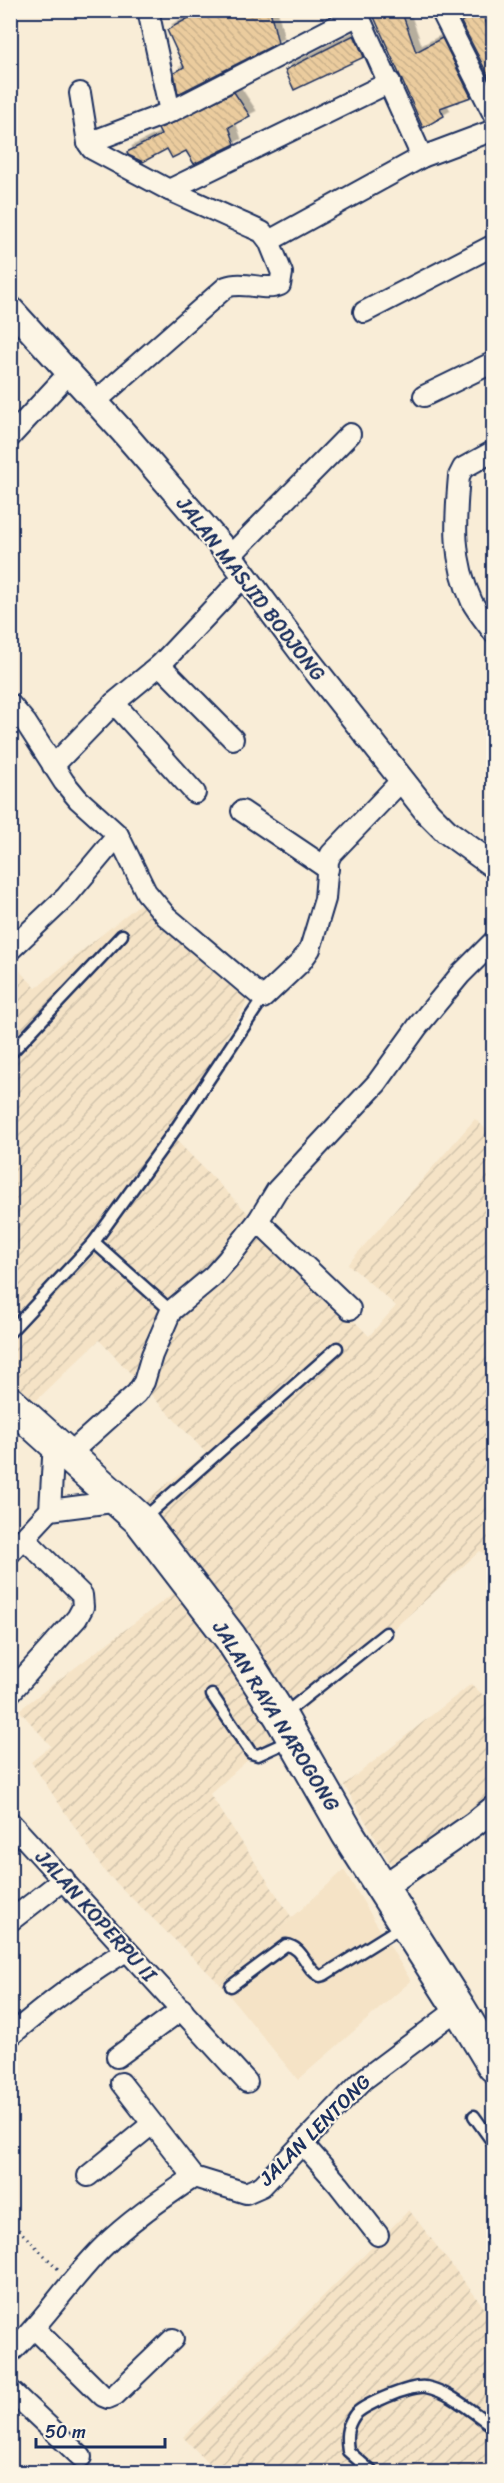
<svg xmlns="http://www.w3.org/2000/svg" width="504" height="2483" font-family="Sriracha,sans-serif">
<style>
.built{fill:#f5e3c6}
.industrial{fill:url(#industrial-furrows)}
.building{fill:url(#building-back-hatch);stroke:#1b2f5e;stroke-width:1.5;filter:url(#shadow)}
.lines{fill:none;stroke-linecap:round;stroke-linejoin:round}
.service-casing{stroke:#1b2f5e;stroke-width:15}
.minor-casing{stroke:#1b2f5e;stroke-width:24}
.tertiary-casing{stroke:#1b2f5e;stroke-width:28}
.primary-casing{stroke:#1b2f5e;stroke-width:36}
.path{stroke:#1b2f5e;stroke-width:3;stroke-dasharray:1.5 4.5;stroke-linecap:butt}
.service{stroke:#fcf5e5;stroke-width:10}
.minor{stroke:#fcf5e5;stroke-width:20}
.tertiary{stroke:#fcf5e5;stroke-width:24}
.primary{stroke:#fcf5e5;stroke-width:32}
.labels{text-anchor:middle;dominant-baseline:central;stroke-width:4.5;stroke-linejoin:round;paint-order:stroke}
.street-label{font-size:20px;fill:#1b2f5e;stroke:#fcf5e5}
</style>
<defs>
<pattern id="industrial-furrows" width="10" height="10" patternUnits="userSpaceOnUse" patternTransform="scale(1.5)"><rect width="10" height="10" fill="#f5e3c6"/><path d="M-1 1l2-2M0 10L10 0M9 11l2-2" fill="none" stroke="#d1c3ac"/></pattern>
<pattern id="building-back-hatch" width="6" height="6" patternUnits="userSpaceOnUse" patternTransform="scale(1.5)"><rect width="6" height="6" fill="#ebcc9e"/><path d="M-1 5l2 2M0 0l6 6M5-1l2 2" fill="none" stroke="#c9b08a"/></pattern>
<filter id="shadow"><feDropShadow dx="5.5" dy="-5.5" stdDeviation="0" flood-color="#0004"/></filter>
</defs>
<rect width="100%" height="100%" fill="#f9edd7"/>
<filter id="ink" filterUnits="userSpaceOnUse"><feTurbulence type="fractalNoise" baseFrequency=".0167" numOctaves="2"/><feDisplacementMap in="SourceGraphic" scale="12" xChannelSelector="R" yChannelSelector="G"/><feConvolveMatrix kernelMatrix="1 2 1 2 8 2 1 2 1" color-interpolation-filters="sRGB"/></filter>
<g filter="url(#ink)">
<polygon class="built" points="344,1870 411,1981 298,2080 220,1984"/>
<g class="industrial">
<polygon points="141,903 253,992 169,1133 369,1336 396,1306 348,1264 475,1119 493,1136 493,1559 480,1551 210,1794 292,1918 220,1984 105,1872 31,1762 51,1746 19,1710 175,1592 145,1540 120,1521 206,1453 99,1340 11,1425 10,961 36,988"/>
<polygon points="471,1684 493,1704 493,1812 401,1881 344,1785"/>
<polygon points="409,2210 493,2319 493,2472 217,2472 183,2437"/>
</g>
<g class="building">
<polygon points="203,10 270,10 278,43 178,94 174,73 184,67 167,30"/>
<polygon points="371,10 401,10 416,52 442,38 471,97 440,108 444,116 423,128"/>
<polygon points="478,10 480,10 494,39 494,87 461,22"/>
<polygon points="354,35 364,57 294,90 285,70"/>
<polygon points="234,92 250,116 229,127 235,144 194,164 186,151 172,158 167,149 143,162 128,155 127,152 161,135 158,129"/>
</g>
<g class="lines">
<defs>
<g id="service">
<polyline points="10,1054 122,935"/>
<polyline points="94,1242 171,1311"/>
<polyline points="10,1332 94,1242 175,1130 263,998"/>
<polyline points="142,1520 337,1348"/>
<polyline points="212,1695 251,1753 258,1755 291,1740"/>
<polyline points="283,1715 386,1633"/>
<path d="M231,1986L286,1945C304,1947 305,1969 320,1976L324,1975L404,1925"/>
<polyline points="474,2116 494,2144"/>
<path d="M372,2472L348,2451C346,2437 346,2428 354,2416C361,2405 413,2384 426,2387C451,2392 473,2413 494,2427"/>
</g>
<g id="minor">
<polyline points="148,10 170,112"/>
<polyline points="356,10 422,157"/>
<polyline points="441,10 494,115"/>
<path d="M80,93L88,143L92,149L169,190L262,232L269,241L282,273L280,285C264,292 244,280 226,287L96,401"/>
<polyline points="88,143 170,112 358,15"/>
<polyline points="169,190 390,82"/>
<polyline points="269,241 422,157 494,130"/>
<polyline points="364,312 494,245"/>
<polyline points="424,396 494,362"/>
<polyline points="10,437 69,373"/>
<path d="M494,451L463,468L459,476C455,522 452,559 472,602C478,613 487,623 494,633"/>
<polyline points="230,556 350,434"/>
<polyline points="160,665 233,739"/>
<polyline points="114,703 195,793"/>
<polyline points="10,704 26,723 64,782 78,799 118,835 146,892 166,916 263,998 300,963 310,949 325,899 328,861 331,854 401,781"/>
<polyline points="53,766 114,703 160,665 244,576"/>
<polyline points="242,811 328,869"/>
<polyline points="10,950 66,897 118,835"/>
<polyline points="258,1221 350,1309"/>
<polyline points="69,1454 137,1393 144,1382 152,1355 171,1311 213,1276 228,1259 258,1221 277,1190 377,1083 418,1026 460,975 494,941"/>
<polyline points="50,1510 120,1501"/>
<polyline points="10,1553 50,1510 54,1441"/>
<polyline points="10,1693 77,1618 83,1607 82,1595 24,1538"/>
<polyline points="10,1822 247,2082"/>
<polyline points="10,1921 64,1879"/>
<path d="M10,2036C47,2004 84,1976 126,1951"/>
<polyline points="117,2057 182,2009"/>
<polyline points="121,2083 194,2177"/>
<polyline points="303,2144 339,2185 378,2235"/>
<polyline points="88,2176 152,2124"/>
<polyline points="35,2329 103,2396 108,2398 115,2395 173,2339"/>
<path d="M10,2353C44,2321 69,2281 102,2248C129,2221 162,2199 194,2177L246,2193L262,2186L363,2080L459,2008"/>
<polyline points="10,2390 81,2457"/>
</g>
<g id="tertiary">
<polyline points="10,308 123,432 230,556 306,658 428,813 446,831 494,866"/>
<polyline points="382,1888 474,1824 494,1808"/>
</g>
<polyline id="primary" points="10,1403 141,1521 230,1637 281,1717 348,1834 459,2008 494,2066"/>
</defs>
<use href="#service" class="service-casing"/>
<use href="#minor" class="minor-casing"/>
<use href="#tertiary" class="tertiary-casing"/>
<use href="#primary" class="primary-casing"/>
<polyline class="path" points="10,2221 60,2271"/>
<use href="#service" class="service"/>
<use href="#minor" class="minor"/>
<use href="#tertiary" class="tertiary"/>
<use href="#primary" class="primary"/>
</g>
</g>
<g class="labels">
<g class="street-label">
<text transform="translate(251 589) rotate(52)">JALAN MASJID BODJONG</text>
<text transform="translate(276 1716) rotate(58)">JALAN RAYA NAROGONG</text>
<text transform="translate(96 1916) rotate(48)">JALAN KOPERPU II</text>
<text transform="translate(315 2130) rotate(-45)">JALAN LENTONG</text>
</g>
</g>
<rect width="504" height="2483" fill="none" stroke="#fcf5e5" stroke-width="36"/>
<rect x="18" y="18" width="468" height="2447" fill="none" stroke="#1b2f5e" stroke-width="2" filter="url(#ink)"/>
<path d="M36 2438v9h129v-9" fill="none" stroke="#1b2f5e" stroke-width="3"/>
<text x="45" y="2438" font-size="18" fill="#1b2f5e" stroke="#fcf5e5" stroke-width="4.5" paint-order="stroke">50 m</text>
</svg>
